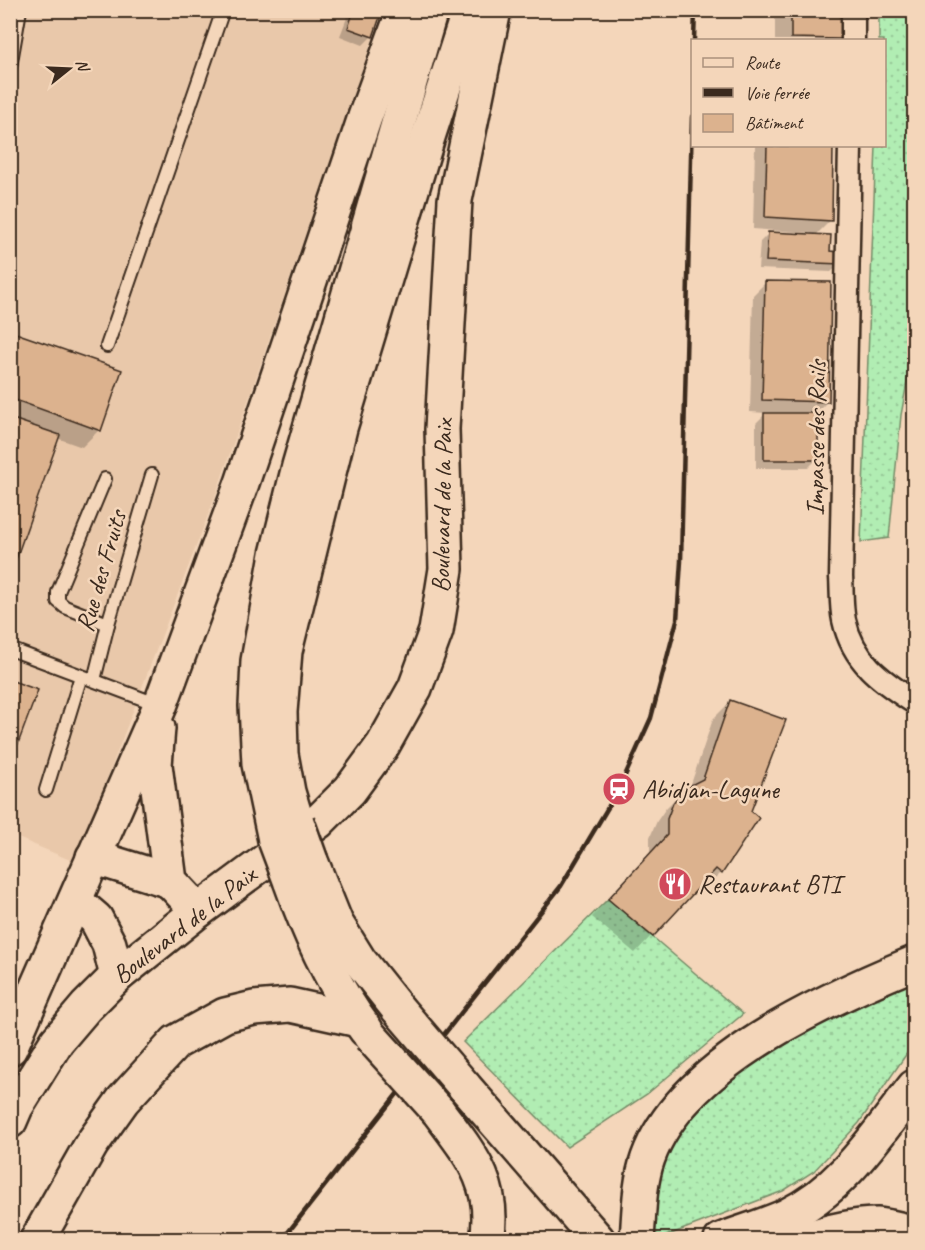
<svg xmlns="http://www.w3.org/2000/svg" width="925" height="1250" font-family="Caveat,sans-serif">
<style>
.built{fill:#e9c8aa}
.grass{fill:url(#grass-dots);stroke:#768c68;stroke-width:1.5}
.shadow{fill:#0003}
.building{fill:#dcb28e;stroke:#3b2a1e;stroke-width:1.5}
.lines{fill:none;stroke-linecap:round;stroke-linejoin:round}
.lane-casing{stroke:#3b2a1e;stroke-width:16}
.street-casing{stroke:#3b2a1e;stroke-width:27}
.secondary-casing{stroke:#3b2a1e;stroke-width:38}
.primary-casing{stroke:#3b2a1e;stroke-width:38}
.lane{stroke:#f4d6ba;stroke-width:12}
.street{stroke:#f4d6ba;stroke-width:22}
.secondary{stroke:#f4d6ba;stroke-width:33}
.primary{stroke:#f4d6ba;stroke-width:33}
.rail{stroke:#3b2a1e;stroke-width:4.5}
.primary-bridge-casing{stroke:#3b2a1e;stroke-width:38;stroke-linecap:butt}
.primary-bridge{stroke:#f4d6ba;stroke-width:33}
.labels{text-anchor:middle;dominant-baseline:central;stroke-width:5;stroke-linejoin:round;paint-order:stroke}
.street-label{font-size:26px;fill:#3b2a1e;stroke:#f4d6ba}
.poi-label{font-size:26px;fill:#3b2a1e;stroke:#f4d6ba;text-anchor:start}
</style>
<defs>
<pattern id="grass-dots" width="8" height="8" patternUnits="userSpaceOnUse" patternTransform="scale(1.5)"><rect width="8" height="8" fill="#b1edb3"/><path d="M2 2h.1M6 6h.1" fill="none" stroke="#99cb9a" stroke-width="1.8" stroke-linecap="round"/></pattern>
</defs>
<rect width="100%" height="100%" fill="#f4d6ba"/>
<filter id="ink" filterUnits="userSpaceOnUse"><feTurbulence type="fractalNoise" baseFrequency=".0167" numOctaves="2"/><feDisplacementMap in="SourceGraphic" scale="12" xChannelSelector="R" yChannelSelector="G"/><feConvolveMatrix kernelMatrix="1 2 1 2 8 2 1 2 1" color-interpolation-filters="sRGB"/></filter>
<g filter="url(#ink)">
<polygon class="built" points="10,11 382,11 215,497 75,862 11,835"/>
<g class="grass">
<polygon points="879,11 914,11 914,344 901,415 889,538 861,542 876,146 884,146 884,40 879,40"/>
<polygon points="608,899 743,1014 647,1094 567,1147 463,1042"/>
<polygon points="914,982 914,1043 859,1123 814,1171 783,1191 658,1239 649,1240 662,1156 682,1114 729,1072 893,988"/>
</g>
<g class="shadow">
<polygon points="350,10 375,10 380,12 372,36 363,45 340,36"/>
<polygon points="775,10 840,10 840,38 838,40 775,40"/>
<polygon points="755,146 831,146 831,220 815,236 840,264 831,272 758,269 760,242 768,234 811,236 811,233 753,229"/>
<polygon points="766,282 828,401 814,415 816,460 808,468 756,468 756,423 766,413 750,412 753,295"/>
<polygon points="10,332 99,430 82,447 57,438 10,572"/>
<polygon points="730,702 721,873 704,890 698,886 635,953 592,917 650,853 650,837 657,821 666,808 684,790 690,787 713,719"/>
</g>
<g class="building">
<polygon points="354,10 382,11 373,37 348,28"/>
<polygon points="791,10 842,10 841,39 791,38"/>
<polygon points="767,146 833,146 832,221 765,217"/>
<polygon points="768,232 831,235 830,251 842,252 841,264 766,261"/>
<polygon points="765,281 831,282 829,402 762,400"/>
<polygon points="10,331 122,370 101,431 10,398"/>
<rect x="764" y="413" width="54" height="47"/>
<polygon points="10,418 60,435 10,576"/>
<polygon points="10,680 38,690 10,765"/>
<polygon points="730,700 786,720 751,811 759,818 722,874 716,869 653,937 608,899 667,835 667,819 673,803 683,789 703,779"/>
</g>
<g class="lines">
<defs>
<g id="lane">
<polyline points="10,67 20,10"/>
<polyline points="107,346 223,10"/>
<polyline points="105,479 58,592 58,601 65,607 108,624"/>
<polyline points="10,649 159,705"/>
<polyline points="94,680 108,624 152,475"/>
<polyline points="46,790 81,676"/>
</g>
<g id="street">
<polyline points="853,40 853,10"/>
<path d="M850,146L841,577C842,591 841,606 844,620C853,661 880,680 914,702"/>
</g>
<path id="secondary" d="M637,1240C639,1213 639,1183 648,1158C682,1063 827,999 914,963"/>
<g id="primary">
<polyline points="158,728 155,765 170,881 198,911"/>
<polyline points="297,822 288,792 281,754 280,712 285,651 340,428 427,140 469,10"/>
<polyline points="275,840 259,764 256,706 258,661 277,554 299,466 431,10"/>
<polyline points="93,857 170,881"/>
<polyline points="311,861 336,923 359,960 398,1009"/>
<path d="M290,880C309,934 332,985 366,1030"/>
<polyline points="75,901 96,919 109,944 117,976"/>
<polyline points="10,1048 160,706 242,483 365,117 404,10"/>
<polyline points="464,1086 598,1240"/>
<path d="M438,1111C469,1153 497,1183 487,1240"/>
<polyline points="10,1121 16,1107 57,1041 86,1007 117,976 198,911 318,822 350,790 383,745 415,688 436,631 446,569 442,429 455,200 494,10"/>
<polyline points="37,1240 91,1145 123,1100 176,1042 225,1015 254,1008 290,1005 358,1020"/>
<path d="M721,1240C743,1232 766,1225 786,1216C843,1189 877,1134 914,1087"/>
<path d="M802,1240C826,1232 851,1225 877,1225C889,1226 902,1230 914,1232"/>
</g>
</defs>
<use href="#lane" class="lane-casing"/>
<use href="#street" class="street-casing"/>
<use href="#secondary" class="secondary-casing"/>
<use href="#primary" class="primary-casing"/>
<use href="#lane" class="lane"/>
<use href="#street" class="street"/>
<use href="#secondary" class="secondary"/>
<use href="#primary" class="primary"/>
<g class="rail">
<polyline points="694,40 695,10"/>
<polyline points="282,1240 561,886 619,789 651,718 677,620 681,561 692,117"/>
</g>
<defs>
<g id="primary-bridge">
<polyline points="297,822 311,861"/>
<polyline points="275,840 290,880"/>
<polyline points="398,1009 464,1086"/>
<polyline points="370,1036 438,1111"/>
</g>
</defs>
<use href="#primary-bridge" class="primary-bridge-casing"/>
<use href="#primary-bridge" class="primary-bridge"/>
</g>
</g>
<defs>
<symbol id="station-disc" viewBox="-11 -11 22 22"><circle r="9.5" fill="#d1495b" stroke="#f4d6ba"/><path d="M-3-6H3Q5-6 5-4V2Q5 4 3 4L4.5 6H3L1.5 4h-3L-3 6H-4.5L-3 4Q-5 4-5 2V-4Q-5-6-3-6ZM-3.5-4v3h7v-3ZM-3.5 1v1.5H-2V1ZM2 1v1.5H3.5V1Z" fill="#fff"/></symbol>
<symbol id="restaurant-disc" viewBox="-11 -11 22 22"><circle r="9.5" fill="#d1495b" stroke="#f4d6ba"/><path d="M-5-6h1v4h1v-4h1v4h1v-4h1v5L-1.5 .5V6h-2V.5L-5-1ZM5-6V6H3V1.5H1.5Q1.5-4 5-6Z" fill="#fff"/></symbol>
</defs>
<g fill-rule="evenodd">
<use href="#station-disc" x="600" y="770" width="38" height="38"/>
<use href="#restaurant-disc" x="656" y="865" width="38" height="38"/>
</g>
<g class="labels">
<g class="street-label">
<text transform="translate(816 438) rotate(-89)">Impasse des Rails</text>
<text transform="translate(442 506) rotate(-89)">Boulevard de la Paix</text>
<text transform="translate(101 571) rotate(-74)">Rue des Fruits</text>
<text transform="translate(184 925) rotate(-38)">Boulevard de la Paix</text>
</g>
<g class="poi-label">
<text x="642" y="789">Abidjan-Lagune</text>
<text x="698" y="884">Restaurant BTI</text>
</g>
</g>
<rect width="925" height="1250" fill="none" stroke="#f4d6ba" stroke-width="36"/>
<rect x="18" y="18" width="889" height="1214" fill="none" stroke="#3b2a1e" stroke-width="2" filter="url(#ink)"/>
<rect x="691" y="39" width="195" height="108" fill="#f4d6ba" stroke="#aa917c" stroke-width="1.5"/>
<rect x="703" y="58" width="30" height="9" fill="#f4d6ba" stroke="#aa917c" stroke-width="1.5"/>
<text x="745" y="69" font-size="18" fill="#3b2a1e">Route</text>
<rect x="703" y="88" width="30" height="9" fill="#3b2a1e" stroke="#aa917c" stroke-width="1.5"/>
<text x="745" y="99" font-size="18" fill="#3b2a1e">Voie ferrée</text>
<rect x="703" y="114" width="30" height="18" fill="#dcb28e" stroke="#aa917c" stroke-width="1.5"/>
<text x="745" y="129" font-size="18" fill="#3b2a1e">Bâtiment</text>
<g transform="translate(69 69) rotate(72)" stroke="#f4d6ba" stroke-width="4.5" paint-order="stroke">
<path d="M0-4.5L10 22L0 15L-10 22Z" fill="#3b2a1e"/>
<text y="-9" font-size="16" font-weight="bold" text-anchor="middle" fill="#3b2a1e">N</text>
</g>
</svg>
